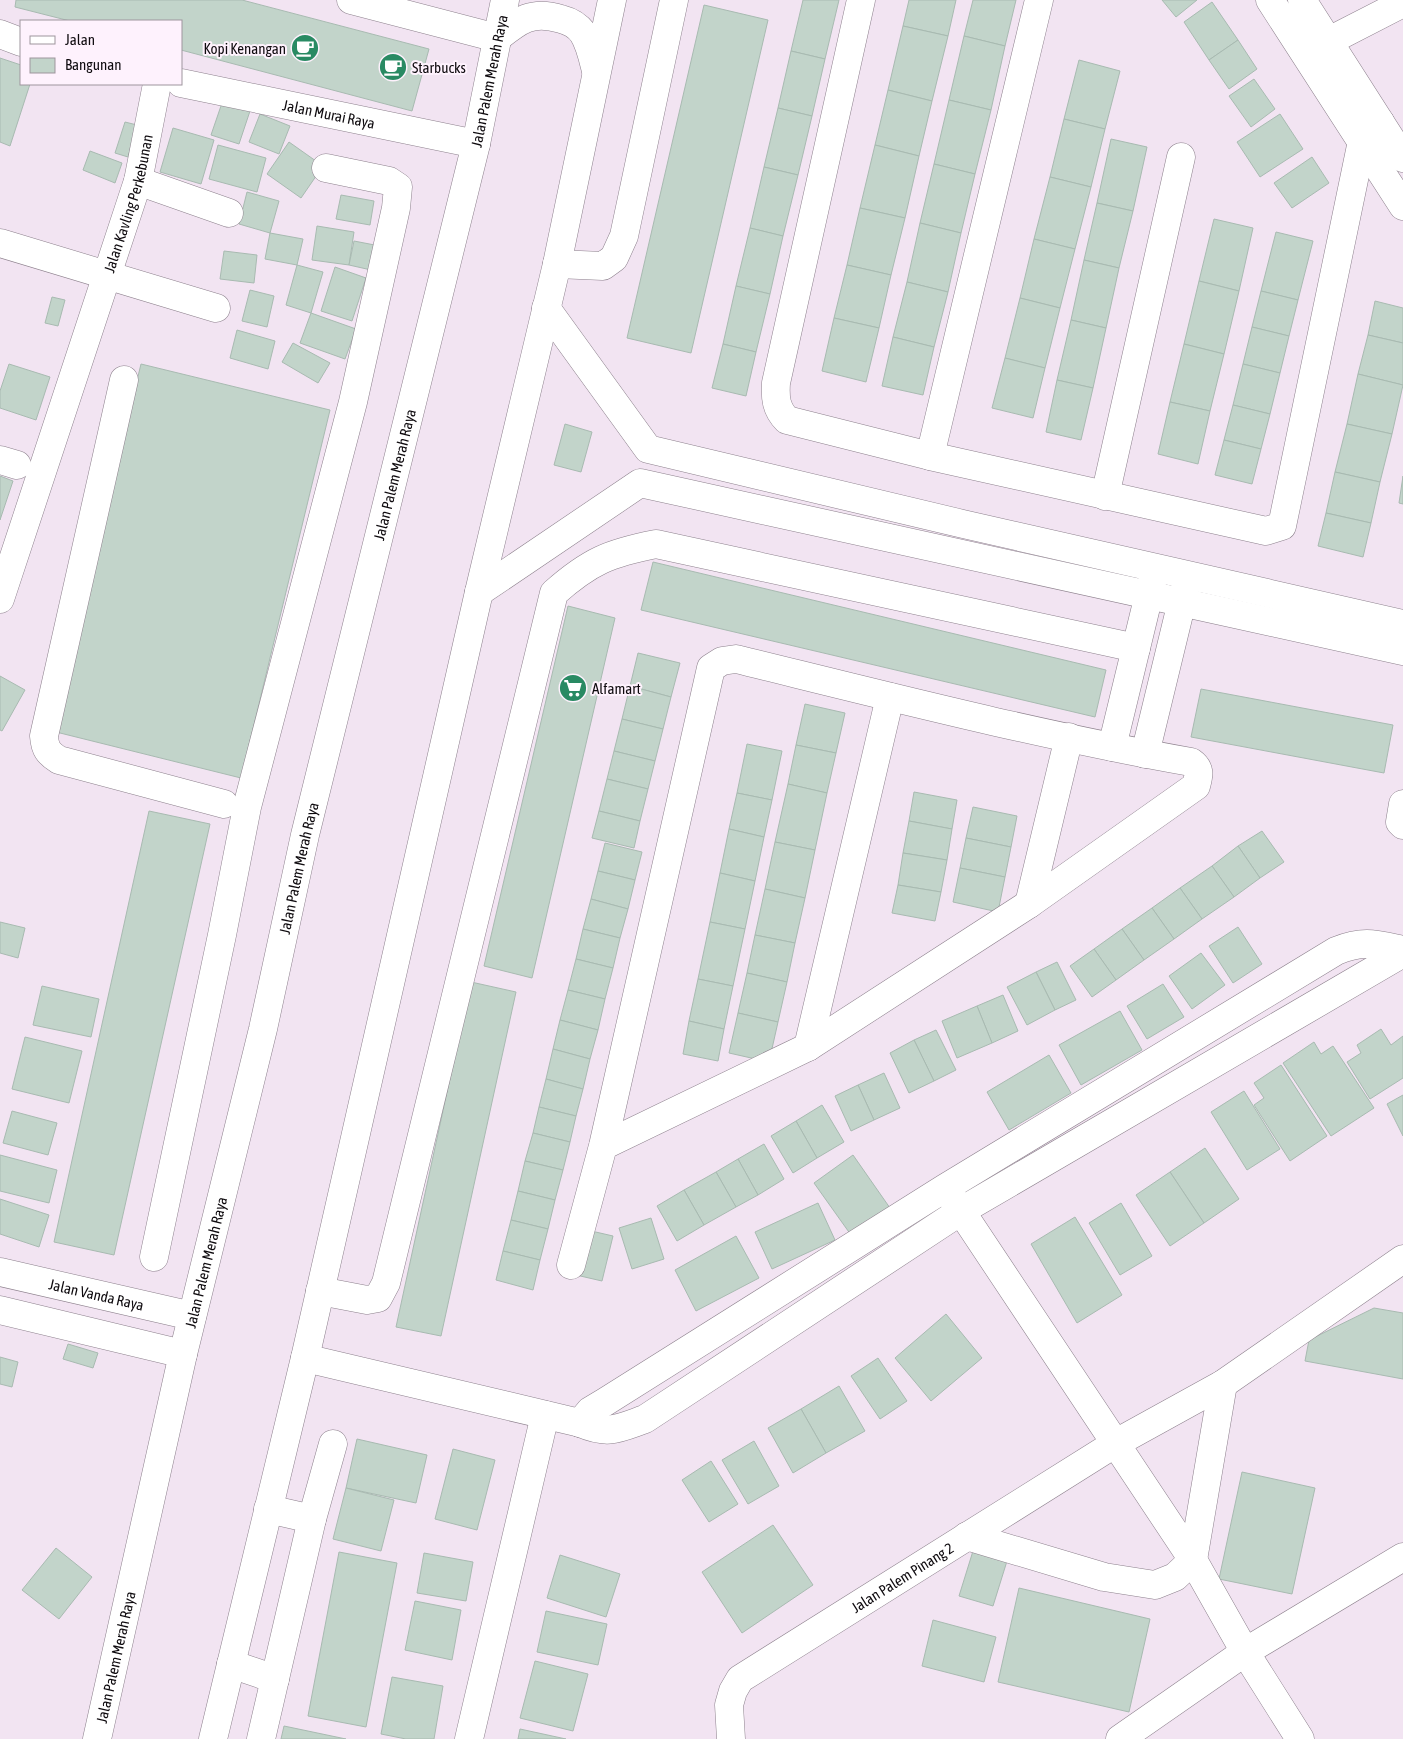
<svg xmlns="http://www.w3.org/2000/svg" width="1403" height="1739" font-family="'Asap Condensed',sans-serif">
<style>
.building{fill:#c2d4ca;stroke:#a8bab1}
.lines{fill:none;stroke-linecap:round;stroke-linejoin:round}
.minor-casing{stroke:#8d818d;stroke-width:29}
.minor{stroke:#fff;stroke-width:28}
.labels{text-anchor:middle;dominant-baseline:central;stroke-width:4;stroke-linejoin:round;paint-order:stroke}
.poi-label{font-size:15px;fill:#0e0a0e;stroke:#fef2fd;text-anchor:start}
.street-label{font-size:15px;fill:#0e0a0e;stroke:#fef2fd}
</style>
<rect width="100%" height="100%" fill="#f2e4f2"/>
<g class="building">
<polygon points="16,0 242,0 429,49 412,111 181,50 181,21 70,21 15,7"/>
<polygon points="803,0 839,0 825,59 791,51"/>
<polygon points="909,0 956,0 948,36 903,26"/>
<polygon points="973,0 1016,0 1005,46 964,36"/>
<polygon points="1162,0 1197,0 1176,17"/>
<polygon points="1212,2 1238,40 1209,60 1184,22"/>
<polygon points="704,5 768,20 691,353 627,338"/>
<polygon points="903,26 948,36 932,101 888,90"/>
<polygon points="964,36 1005,46 991,110 949,100"/>
<polygon points="1238,40 1257,69 1229,89 1209,60"/>
<polygon points="791,51 825,59 812,116 778,108"/>
<polygon points="0,58 21,65 21,84 30,84 10,146 0,142"/>
<polygon points="1079,60 1120,71 1105,129 1064,119"/>
<polygon points="1254,79 1275,109 1251,127 1229,96"/>
<polygon points="888,90 932,101 919,156 875,145"/>
<polygon points="223,100 251,108 239,144 211,135"/>
<polygon points="949,100 991,110 975,174 934,164"/>
<polygon points="778,108 812,116 798,175 764,167"/>
<polygon points="260,114 290,126 279,154 249,142"/>
<polygon points="1280,114 1303,149 1260,177 1237,142"/>
<polygon points="1064,119 1105,129 1091,187 1050,177"/>
<polygon points="125,122 137,125 128,157 115,153"/>
<polygon points="173,128 214,140 201,184 160,172"/>
<polygon points="1111,139 1147,147 1133,211 1097,203"/>
<polygon points="289,142 323,166 301,198 267,174"/>
<polygon points="218,145 266,158 257,192 209,179"/>
<polygon points="875,145 919,156 905,218 860,208"/>
<polygon points="90,151 122,163 115,183 83,170"/>
<polygon points="1312,157 1329,183 1292,208 1274,183"/>
<polygon points="934,164 975,174 961,233 920,223"/>
<polygon points="764,167 798,175 783,236 750,228"/>
<polygon points="1050,177 1091,187 1075,249 1034,239"/>
<polygon points="247,192 279,201 270,233 239,224"/>
<polygon points="341,195 374,201 370,225 336,219"/>
<polygon points="1097,203 1133,211 1119,268 1084,260"/>
<polygon points="860,208 905,218 891,275 847,265"/>
<polygon points="1214,219 1253,228 1239,291 1199,281"/>
<polygon points="920,223 961,233 948,292 907,282"/>
<polygon points="317,226 354,232 349,265 312,260"/>
<polygon points="750,228 783,236 770,294 736,286"/>
<polygon points="1276,232 1313,241 1298,300 1261,291"/>
<polygon points="270,233 303,239 297,265 265,259"/>
<polygon points="1034,239 1075,249 1060,308 1020,298"/>
<polygon points="354,241 385,247 380,272 349,265"/>
<polygon points="224,251 257,255 254,283 220,279"/>
<polygon points="1084,260 1119,268 1106,328 1071,320"/>
<polygon points="297,265 323,272 311,313 286,305"/>
<polygon points="847,265 891,275 879,328 834,318"/>
<polygon points="335,267 366,278 352,321 321,311"/>
<polygon points="1199,281 1239,291 1224,354 1184,344"/>
<polygon points="907,282 948,292 934,347 893,337"/>
<polygon points="736,286 770,294 756,352 723,344"/>
<polygon points="250,290 274,296 267,327 242,321"/>
<polygon points="1261,291 1298,300 1289,336 1252,327"/>
<polygon points="52,297 65,300 58,326 45,323"/>
<polygon points="1020,298 1060,308 1045,368 1005,358"/>
<polygon points="1375,301 1403,308 1403,343 1368,335"/>
<polygon points="311,313 356,329 345,359 300,343"/>
<polygon points="834,318 879,328 866,382 822,371"/>
<polygon points="1071,320 1106,328 1093,388 1057,380"/>
<polygon points="1252,327 1289,336 1280,373 1243,364"/>
<polygon points="237,330 275,341 268,369 230,358"/>
<polygon points="1368,335 1403,343 1403,385 1358,374"/>
<polygon points="893,337 934,347 923,395 882,386"/>
<polygon points="293,343 330,363 318,383 282,362"/>
<polygon points="723,344 756,352 746,396 712,388"/>
<polygon points="1184,344 1224,354 1210,411 1170,402"/>
<polygon points="1005,358 1045,368 1033,418 992,408"/>
<polygon points="9,364 50,377 36,420 0,408 0,391"/>
<polygon points="141,364 330,410 241,778 52,731"/>
<polygon points="1243,364 1280,373 1270,414 1233,405"/>
<polygon points="1358,374 1403,385 1392,434 1347,424"/>
<polygon points="1057,380 1093,388 1081,440 1046,432"/>
<polygon points="1170,402 1210,411 1198,464 1158,454"/>
<polygon points="1233,405 1270,414 1261,449 1224,440"/>
<polygon points="565,424 592,432 581,472 554,465"/>
<polygon points="1347,424 1392,434 1380,482 1335,472"/>
<polygon points="1224,440 1261,449 1252,484 1215,475"/>
<polygon points="1335,472 1380,482 1371,523 1326,513"/>
<polygon points="0,476 13,481 0,520"/>
<polygon points="1403,476 1403,504 1399,503"/>
<polygon points="1326,513 1371,523 1363,557 1318,546"/>
<polygon points="653,562 1106,670 1095,717 641,610"/>
<polygon points="568,606 615,618 532,978 484,966"/>
<polygon points="638,653 680,663 671,697 630,686"/>
<polygon points="0,676 25,690 2,731 0,730"/>
<polygon points="630,686 671,697 663,729 622,719"/>
<polygon points="1201,689 1393,725 1384,773 1191,737"/>
<polygon points="805,704 845,713 836,753 796,745"/>
<polygon points="622,719 663,729 655,761 614,751"/>
<polygon points="747,744 782,751 772,800 737,793"/>
<polygon points="796,745 836,753 827,793 788,784"/>
<polygon points="614,751 655,761 648,789 607,779"/>
<polygon points="607,779 648,789 640,821 599,811"/>
<polygon points="788,784 827,793 815,850 775,842"/>
<polygon points="914,792 957,800 952,829 909,821"/>
<polygon points="737,793 772,800 764,837 729,829"/>
<polygon points="973,807 1017,816 1011,847 966,838"/>
<polygon points="149,811 210,824 114,1255 54,1242"/>
<polygon points="599,811 640,821 634,848 592,838"/>
<polygon points="909,821 952,829 947,860 903,853"/>
<polygon points="729,829 764,837 755,881 720,873"/>
<polygon points="1262,831 1284,862 1260,878 1238,846"/>
<polygon points="966,838 1011,847 1005,877 960,868"/>
<polygon points="775,842 815,850 805,898 765,889"/>
<polygon points="605,843 642,852 635,880 598,871"/>
<polygon points="1238,846 1260,878 1234,897 1212,866"/>
<polygon points="903,853 947,860 941,892 898,885"/>
<polygon points="1212,866 1234,897 1202,919 1180,888"/>
<polygon points="960,868 1005,877 998,912 953,902"/>
<polygon points="598,871 635,880 628,909 591,899"/>
<polygon points="720,873 755,881 745,929 710,922"/>
<polygon points="898,885 941,892 935,921 892,913"/>
<polygon points="1180,888 1202,919 1174,939 1152,908"/>
<polygon points="765,889 805,898 795,943 755,935"/>
<polygon points="591,899 628,909 620,938 583,929"/>
<polygon points="1152,908 1174,939 1144,960 1122,929"/>
<polygon points="0,922 25,928 18,958 0,953"/>
<polygon points="710,922 745,929 733,986 698,979"/>
<polygon points="1238,927 1262,964 1233,983 1209,946"/>
<polygon points="583,929 620,938 613,968 576,959"/>
<polygon points="1122,929 1144,960 1116,980 1094,949"/>
<polygon points="755,935 795,943 787,982 747,973"/>
<polygon points="1094,949 1116,980 1092,997 1070,966"/>
<polygon points="1201,953 1225,985 1192,1009 1169,976"/>
<polygon points="576,959 613,968 605,999 568,990"/>
<polygon points="1057,962 1076,1000 1055,1010 1036,972"/>
<polygon points="1036,972 1055,1010 1027,1025 1007,987"/>
<polygon points="747,973 787,982 778,1022 738,1013"/>
<polygon points="698,979 733,986 724,1029 689,1021"/>
<polygon points="471,982 516,992 441,1336 396,1327"/>
<polygon points="1163,984 1184,1017 1147,1039 1127,1006"/>
<polygon points="42,986 99,999 91,1037 33,1025"/>
<polygon points="568,990 605,999 598,1030 560,1020"/>
<polygon points="1003,995 1018,1031 992,1043 977,1006"/>
<polygon points="977,1006 992,1043 957,1058 942,1021"/>
<polygon points="1120,1011 1142,1050 1081,1085 1059,1045"/>
<polygon points="738,1013 778,1022 769,1062 729,1053"/>
<polygon points="560,1020 598,1030 590,1059 553,1049"/>
<polygon points="689,1021 724,1029 718,1061 683,1054"/>
<polygon points="1381,1029 1391,1045 1403,1036 1403,1078 1370,1099 1347,1062 1361,1053 1357,1045"/>
<polygon points="936,1030 956,1070 934,1081 914,1040"/>
<polygon points="25,1037 82,1051 69,1103 12,1089"/>
<polygon points="914,1040 934,1081 909,1093 890,1053"/>
<polygon points="1314,1042 1321,1054 1333,1046 1374,1108 1331,1136 1283,1063"/>
<polygon points="553,1049 590,1059 583,1089 546,1079"/>
<polygon points="1049,1055 1071,1093 1009,1130 987,1092"/>
<polygon points="1281,1065 1327,1136 1290,1161 1254,1105 1264,1098 1254,1083"/>
<polygon points="884,1073 900,1108 874,1120 858,1085"/>
<polygon points="546,1079 583,1089 576,1116 539,1107"/>
<polygon points="858,1085 874,1120 851,1131 835,1096"/>
<polygon points="1244,1091 1280,1149 1247,1170 1211,1112"/>
<polygon points="1403,1095 1403,1136 1387,1104"/>
<polygon points="822,1105 844,1142 817,1158 796,1121"/>
<polygon points="539,1107 576,1116 570,1142 533,1133"/>
<polygon points="12,1111 57,1123 48,1155 3,1143"/>
<polygon points="796,1121 817,1158 793,1173 771,1136"/>
<polygon points="533,1133 570,1142 563,1170 525,1161"/>
<polygon points="764,1144 784,1179 758,1195 738,1159"/>
<polygon points="1205,1148 1239,1199 1204,1223 1170,1172"/>
<polygon points="0,1155 57,1170 49,1203 0,1191"/>
<polygon points="853,1155 890,1208 851,1235 814,1183"/>
<polygon points="738,1159 758,1195 736,1207 716,1172"/>
<polygon points="525,1161 563,1170 555,1200 518,1191"/>
<polygon points="716,1172 736,1207 704,1225 684,1190"/>
<polygon points="1170,1172 1204,1223 1170,1246 1136,1195"/>
<polygon points="684,1190 704,1225 677,1241 657,1206"/>
<polygon points="518,1191 555,1200 548,1229 511,1220"/>
<polygon points="0,1199 49,1215 39,1247 0,1234"/>
<polygon points="818,1203 835,1240 772,1269 755,1232"/>
<polygon points="1121,1203 1152,1256 1120,1275 1089,1223"/>
<polygon points="1075,1217 1122,1295 1077,1323 1031,1244"/>
<polygon points="651,1218 664,1259 632,1269 619,1228"/>
<polygon points="511,1220 548,1229 540,1260 503,1251"/>
<polygon points="587,1230 613,1236 602,1281 576,1275"/>
<polygon points="736,1236 759,1278 696,1311 675,1270"/>
<polygon points="503,1251 540,1260 533,1290 496,1280"/>
<polygon points="1374,1308 1403,1313 1403,1379 1305,1361 1309,1340"/>
<polygon points="946,1314 982,1358 931,1401 895,1358"/>
<polygon points="68,1344 98,1353 93,1368 63,1359"/>
<polygon points="0,1357 18,1362 12,1387 0,1384"/>
<polygon points="878,1358 907,1401 880,1419 851,1376"/>
<polygon points="839,1386 865,1431 826,1453 801,1409"/>
<polygon points="801,1409 826,1453 793,1473 768,1428"/>
<polygon points="357,1439 427,1455 416,1503 346,1488"/>
<polygon points="754,1441 779,1486 748,1504 722,1460"/>
<polygon points="453,1449 495,1460 477,1530 435,1519"/>
<polygon points="711,1461 738,1504 709,1522 682,1480"/>
<polygon points="1242,1472 1315,1488 1292,1594 1219,1579"/>
<polygon points="346,1488 394,1500 381,1551 333,1539"/>
<polygon points="773,1525 813,1585 742,1633 702,1572"/>
<polygon points="56,1548 92,1577 59,1619 22,1590"/>
<polygon points="973,1551 1007,1561 993,1606 959,1596"/>
<polygon points="339,1552 397,1563 366,1727 308,1716"/>
<polygon points="424,1553 473,1562 466,1601 417,1593"/>
<polygon points="560,1555 620,1574 606,1617 547,1598"/>
<polygon points="1019,1588 1150,1619 1129,1712 998,1682"/>
<polygon points="415,1601 461,1610 452,1660 405,1650"/>
<polygon points="546,1611 607,1624 598,1665 537,1652"/>
<polygon points="933,1620 996,1637 984,1682 922,1666"/>
<polygon points="535,1661 588,1674 573,1731 520,1718"/>
<polygon points="392,1677 443,1686 434,1739 406,1739 381,1734"/>
<polygon points="284,1726 346,1739 281,1739"/>
<polygon points="520,1729 566,1739 518,1739"/>
</g>
<g class="lines">
<defs>
<g id="minor">
<path d="M351,0L497,38C519,20 532,10 561,19C569,21 578,26 583,33C590,44 593,59 596,71"/>
<path d="M861,0L776,383C775,398 776,409 787,420L930,456L1266,531L1282,526L1362,141L1380,122"/>
<polyline points="1270,0 1403,206"/>
<polyline points="1302,0 1403,158"/>
<polyline points="0,34 21,42"/>
<polyline points="1329,41 1403,3"/>
<path id="s1" d="M181,83L476,144"/>
<polyline points="138,181 229,213"/>
<polyline points="0,243 216,308"/>
<polyline points="557,264 603,266 614,258 624,236 674,0"/>
<polyline points="546,308 648,449 963,524 1403,624"/>
<path d="M124,380L44,736C45,749 48,753 59,760L224,804"/>
<polyline points="930,456 1039,0"/>
<polyline points="0,460 17,465"/>
<polyline points="1105,496 1181,157"/>
<polyline points="479,592 640,483 1403,651"/>
<path id="s2" d="M0,599L138,181L157,84"/>
<polyline points="1112,747 1153,578"/>
<polyline points="1145,754 1186,585"/>
<polyline points="1403,804 1400,822 1403,825"/>
<polyline points="1029,904 1069,737"/>
<polyline points="808,1047 890,697"/>
<polyline points="951,1196 1193,1560 1245,1652 1300,1739"/>
<polyline points="154,1257 222,935 247,807 353,402 396,208 398,187 389,181 326,168"/>
<path d="M571,1265L603,1146L711,668L722,661L736,659C887,696 1038,735 1191,762C1201,769 1199,775 1196,786L1029,904L808,1047L603,1146"/>
<path id="s3" d="M0,1272L192,1316"/>
<path d="M320,1291L367,1300L378,1298L386,1283L554,593C590,561 610,553 656,544L1136,648"/>
<polyline points="0,1310 183,1354"/>
<path d="M305,1358L580,1423C608,1435 617,1429 645,1419L961,1211L1403,953"/>
<path d="M580,1423L590,1411L605,1402L945,1188L1336,951C1363,940 1375,944 1403,950"/>
<polyline points="268,1509 312,1519"/>
<polyline points="967,1536 1104,1577 1155,1585 1175,1577 1193,1560 1223,1384"/>
<polyline points="231,1664 275,1679"/>
<path id="s4" d="M97,1739L183,1354L263,1029L305,835L476,144L505,0"/>
<polyline points="213,1739 305,1358 479,592 557,264 612,0"/>
<polyline points="261,1739 312,1519 333,1444"/>
<polyline points="469,1739 545,1415"/>
<path id="s5" d="M731,1739L729,1705L733,1691L740,1679L1116,1443L1223,1384L1403,1259"/>
<polyline points="1120,1739 1245,1652 1403,1557"/>
</g>
</defs>
<use href="#minor" class="minor-casing"/>
<use href="#minor" class="minor"/>
</g>
<defs>
<symbol id="cafe-disc" viewBox="-11 -11 22 22"><circle r="9.5" fill="#298a63" stroke="#fef2fd"/><path d="M-5.5-4.5H6V0H3Q3 3.5 0 3.5H-2.5Q-5.5 3.5-5.5 0ZM3-3.2v2h1.7v-2ZM-6 4.5H4V6H-6Z" fill="#fff"/></symbol>
<symbol id="supermarket-disc" viewBox="-11 -11 22 22"><circle r="9.5" fill="#298a63" stroke="#fef2fd"/><path d="M-6-5.5h2.5l.6 2H6L4.5 2H-2.5L-4.4-4H-6ZM-1.5 3.2a1.3 1.3 0 1 0 .1 0ZM3 3.2a1.3 1.3 0 1 0 .1 0Z" fill="#fff"/></symbol>
</defs>
<g fill-rule="evenodd">
<use href="#cafe-disc" x="289" y="32" width="32" height="32"/>
<use href="#cafe-disc" x="377" y="51" width="32" height="32"/>
<use href="#supermarket-disc" x="557" y="672" width="32" height="32"/>
</g>
<g class="labels">
<g class="poi-label">
<text x="286" y="48" text-anchor="end">Kopi Kenangan</text>
<text x="412" y="67">Starbucks</text>
<text x="592" y="688">Alfamart</text>
</g>
<g class="street-label">
<text stroke="none"><textPath href="#s4" startOffset="1704">Jalan Palem Merah Raya</textPath></text>
<text stroke="none"><textPath href="#s1" startOffset="151">Jalan Murai Raya</textPath></text>
<text stroke="none"><textPath href="#s2" startOffset="416">Jalan Kavling Perkebunan</textPath></text>
<text stroke="none"><textPath href="#s4" startOffset="1299">Jalan Palem Merah Raya</textPath></text>
<text stroke="none"><textPath href="#s4" startOffset="894">Jalan Palem Merah Raya</textPath></text>
<text stroke="none"><textPath href="#s4" startOffset="489">Jalan Palem Merah Raya</textPath></text>
<text stroke="none"><textPath href="#s3" startOffset="99">Jalan Vanda Raya</textPath></text>
<text stroke="none"><textPath href="#s5" startOffset="254">Jalan Palem Pinang 2</textPath></text>
<text stroke="none"><textPath href="#s4" startOffset="84">Jalan Palem Merah Raya</textPath></text>
</g>
</g>
<rect x="20" y="20" width="162" height="65" fill="#fef2fd" stroke="#9e959d"/>
<rect x="30" y="36" width="25" height="8" fill="#ffffff" stroke="#9e959d"/>
<text x="65" y="45" font-size="15" fill="#0e0a0e">Jalan</text>
<rect x="30" y="58" width="25" height="15" fill="#c2d4ca" stroke="#9e959d"/>
<text x="65" y="70" font-size="15" fill="#0e0a0e">Bangunan</text>
</svg>
